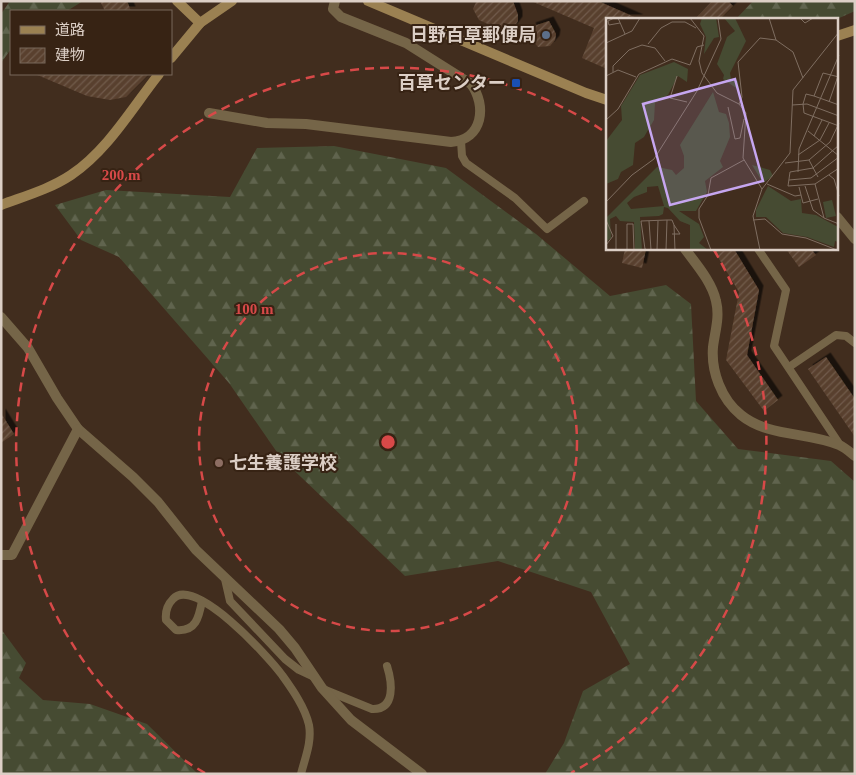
<svg xmlns="http://www.w3.org/2000/svg" width="856" height="775" font-family="'Times New Roman','Noto Sans JP',serif">
<style>
.forest{fill:url(#forest-firs)}
.building{fill:url(#building-hatch);filter:url(#shadow)}
.lines{fill:none;stroke-linecap:round;stroke-linejoin:round}
.lane{stroke:#756548;stroke-width:8}
.street{stroke:#756548;stroke-width:10}
.secondary{stroke:#9b8152;stroke-width:10}
.ring{fill:none;stroke:#d74948;stroke-width:2.5;stroke-dasharray:9 6}
.service-dot{fill:#5c6f8a;stroke:#372314;stroke-width:2}
.transit-dot{fill:#1a4fb4;stroke:#372314;stroke-width:2}
.education-dot{fill:#8d6e63;stroke:#372314;stroke-width:2}
.labels{text-anchor:middle;dominant-baseline:central;stroke-width:4;stroke-linejoin:round;paint-order:stroke}
.poi-label{font-size:18px;font-weight:bold;fill:#dccfc6;stroke:#372314;text-anchor:end}
.inset-road{fill:none;stroke:#7f6e61;stroke-width:1}
.view{fill:#c6a6f0;fill-opacity:0.15;stroke:#c6a6f0;stroke-width:2.5}
.inset-edge{fill:none;stroke:#dccfc6;stroke-width:2.5}
.centre{fill:#d74948;stroke:#372314;stroke-width:2.5}
.ring-label{font-size:15px;text-anchor:middle;font-weight:bold;fill:#d74948;stroke:#372314;stroke-width:4;stroke-linejoin:round;paint-order:stroke}
</style>
<defs>
<pattern id="forest-firs" width="22" height="20" patternUnits="userSpaceOnUse" patternTransform="scale(1.25)"><rect width="22" height="20" fill="#464b32"/><path d="M5 1l3.5 6h-7zM16 11l3.5 6h-7z" fill="#60644e"/></pattern>
<pattern id="building-hatch" width="6" height="6" patternUnits="userSpaceOnUse" patternTransform="scale(1.25)"><rect width="6" height="6" fill="#59402e"/><path d="M-1 1l2-2M0 6l6-6M5 7l2-2" fill="none" stroke="#705b4b"/></pattern>
<filter id="shadow"><feDropShadow dx="4.5" dy="-4.5" stdDeviation="0" flood-color="#0009"/></filter>
</defs>
<rect width="100%" height="100%" fill="#412d1e"/>
<g class="forest">
<polygon points="10,1 83,1 67,11 11,11 11,49 1,63 1,14"/>
<polygon points="753,1 855,1 855,11 837,19 736,19"/>
<polygon points="334,146 446,168 536,234 610,296 666,285 691,304 696,401 738,449 831,461 855,482 855,774 545,774 564,743 583,691 630,664 591,592 498,561 405,576 281,458 229,383 119,257 81,240 55,205 106,190 230,197 257,148"/>
<polygon points="1,629 26,663 19,678 43,700 90,704 147,724 198,774 1,774"/>
</g>
<g class="building">
<polygon points="100,1 127,1 131,11 105,11"/>
<polygon points="513,1 518,15 518,21 513,28 499,29 479,20 473,9 476,2"/>
<polygon points="531,1 598,1 639,19 607,19 607,69 582,58 594,28"/>
<polygon points="712,1 728,1 733,6 720,19 695,19"/>
<polygon points="549,21 556,34 555,40 550,46 538,47 533,41 532,37 534,33 531,27"/>
<polygon points="35,74 149,74 126,97 110,100 87,96"/>
<polygon points="625,249 646,249 642,268 622,263"/>
<polygon points="713,249 734,249 759,290 747,355 778,400 764,411 726,360 739,292"/>
<polygon points="786,249 811,249 816,255 799,267"/>
<polygon points="826,357 855,399 855,437 808,369"/>
<polygon points="1,413 14,434 1,443"/>
</g>
<g class="lines">
<g class="lane">
<polyline points="461,141 462,156 466,163 515,198 547,229 584,201"/>
<polyline points="758,249 786,290 774,346 840,445"/>
<polyline points="789,367 836,335 846,336 855,343"/>
<polyline points="225,579 230,601 285,659 299,670 314,677"/>
<path d="M202,601C199,617 196,632 176,630L166,620C165,611 167,605 173,599C194,575 269,657 282,675C292,689 305,707 309,725C312,742 305,758 301,774"/>
<path d="M323,689L372,709C396,710 392,682 387,666"/>
</g>
<g class="street">
<path d="M209,113L267,123L306,124L451,142C483,140 487,105 471,84L406,43L341,17L333,9L335,1"/>
<polyline points="837,217 855,239"/>
<path d="M685,249C696,264 712,282 716,301C720,317 715,331 713,347C711,371 721,399 741,415C768,437 808,432 839,445C844,447 850,452 855,456"/>
<polyline points="1,317 28,348 57,398 78,429 133,477 158,502 196,550 279,629 295,648 322,688 351,720 422,774"/>
<polyline points="1,555 12,555 78,429"/>
</g>
<g class="secondary">
<polyline points="177,1 200,23"/>
<polyline points="368,1 586,93 607,100"/>
<polyline points="837,36 855,30"/>
<polyline points="171,58 200,23 232,1"/>
<path d="M1,205C25,196 50,189 71,175C108,150 132,108 159,74"/>
</g>
</g>
<g class="ring">
<circle cx="388" cy="442" r="189"/>
<path d="M205 773A378 378 0 1 1 605 132M714 250A378 378 0 0 1 571 773"/>
</g>
<circle class="service-dot" cx="546" cy="35" r="5"/>
<rect class="transit-dot" x="511" y="78" width="10" height="10" rx="2.5"/>
<circle class="education-dot" cx="219" cy="463" r="5"/>
<g class="labels">
<g class="poi-label">
<text x="536" y="35">日野百草郵便局</text>
<text x="506" y="83">百草センター</text>
<text x="229" y="463" text-anchor="start">七生養護学校</text>
</g>
</g>
<g transform="translate(606 18)">
<rect width="232" height="232" fill="#412d1e"/>
<path d="M226,182L230,198L220,200L217,184Z" fill="#464b32"/>
<path d="M96,0H110L113,19L108,20L98,36L100,19L94,6ZM118,0H129L140,23L124,55L125,61L132,63L133,72L117,61L118,57L111,46L121,19L129,13ZM68,44L82,51L81,64L72,58L62,77L49,85L48,102L38,119L29,125L27,147L15,154L12,161L0,166V123L16,102L15,88L34,57ZM107,74L113,94L120,96L123,105L124,119L114,143L117,149L99,163L101,174L90,193H73L93,206L98,219L93,225L102,232H84V207L74,203L62,190L58,189L57,196L53,198L34,199L36,232L29,231L28,204L14,203L10,198L4,201L5,220L0,224V200L51,149L66,152L70,157L78,150V138L74,127ZM52,168L58,188L25,191L21,185L28,179L41,174V169ZM146,147L164,152L167,158L157,165ZM162,168L185,183L195,181L196,195L210,197L232,209V224L229,223L228,229L201,219L177,215L160,199H150V192Z" fill="#464b32" fill-rule="evenodd"/>
<path class="inset-road" d="M8,0L2,3L3,7L14,5M12,0L19,16M84,0L98,18L93,43L96,55L111,75L133,86L140,95L137,140L156,171L147,198L154,232M163,0L170,22M194,0L199,5L207,0M0,25L26,13L34,0M42,26L55,10L66,4H79L90,10M7,54V48L23,32L36,27L49,30L59,43M0,58L12,52L30,59M71,58L64,80L81,84M233,59L217,55L208,78L200,76L197,86L198,95L233,108M208,78L233,87M223,84L232,58M133,86L136,79L132,44L154,20L170,22L187,34L197,60M186,87L201,86L233,98M122,89L129,121L134,120L138,101H141M0,102L12,91L33,56L66,41L84,47L91,29L98,27M202,113L233,138M208,118L216,102M233,127L207,150L184,154L182,168L209,166L233,150M192,137L214,122L223,105M203,142L212,159M179,145L203,142L224,124L233,105M192,154L193,131L233,37M223,157L228,161L233,178M183,162L205,160L233,139M161,166L189,178L195,177M209,166L218,200L233,206M199,168L207,192L218,200M193,169L197,185L212,181M156,171L184,135L187,72L233,14M0,184L26,157L48,141L91,73L115,21L112,0M0,202L7,218L0,227M61,202H66L68,207L69,232M147,202L159,201L176,216L200,220L231,232M43,203L45,232M10,206V232M66,216H74L68,207M21,232V206H27L28,232M42,232L39,231L35,203L61,202L60,232M51,232L52,203M105,232L93,200V191L102,177L105,160L138,142"/>
<path class="view" d="M129,61L157,163L64,187L37,86Z"/>
<rect width="232" height="232" class="inset-edge"/>
</g>
<circle cx="388" cy="442" r="8" class="centre"/>
<g class="ring-label">
<text x="121" y="180">200 m</text>
<text x="254" y="314">100 m</text>
</g>
<rect width="856" height="775" fill="none" stroke="#dccfc6" stroke-width="5"/>
<rect x="10" y="10" width="162" height="65" fill="#372314" stroke="#79685b"/>
<rect x="20" y="26" width="25" height="8" fill="#9b8152" stroke="#79685b"/>
<text x="55" y="35" font-size="15" fill="#dccfc6">道路</text>
<rect x="20" y="48" width="25" height="15" fill="url(#building-hatch)" stroke="#79685b"/>
<text x="55" y="60" font-size="15" fill="#dccfc6">建物</text>
</svg>
